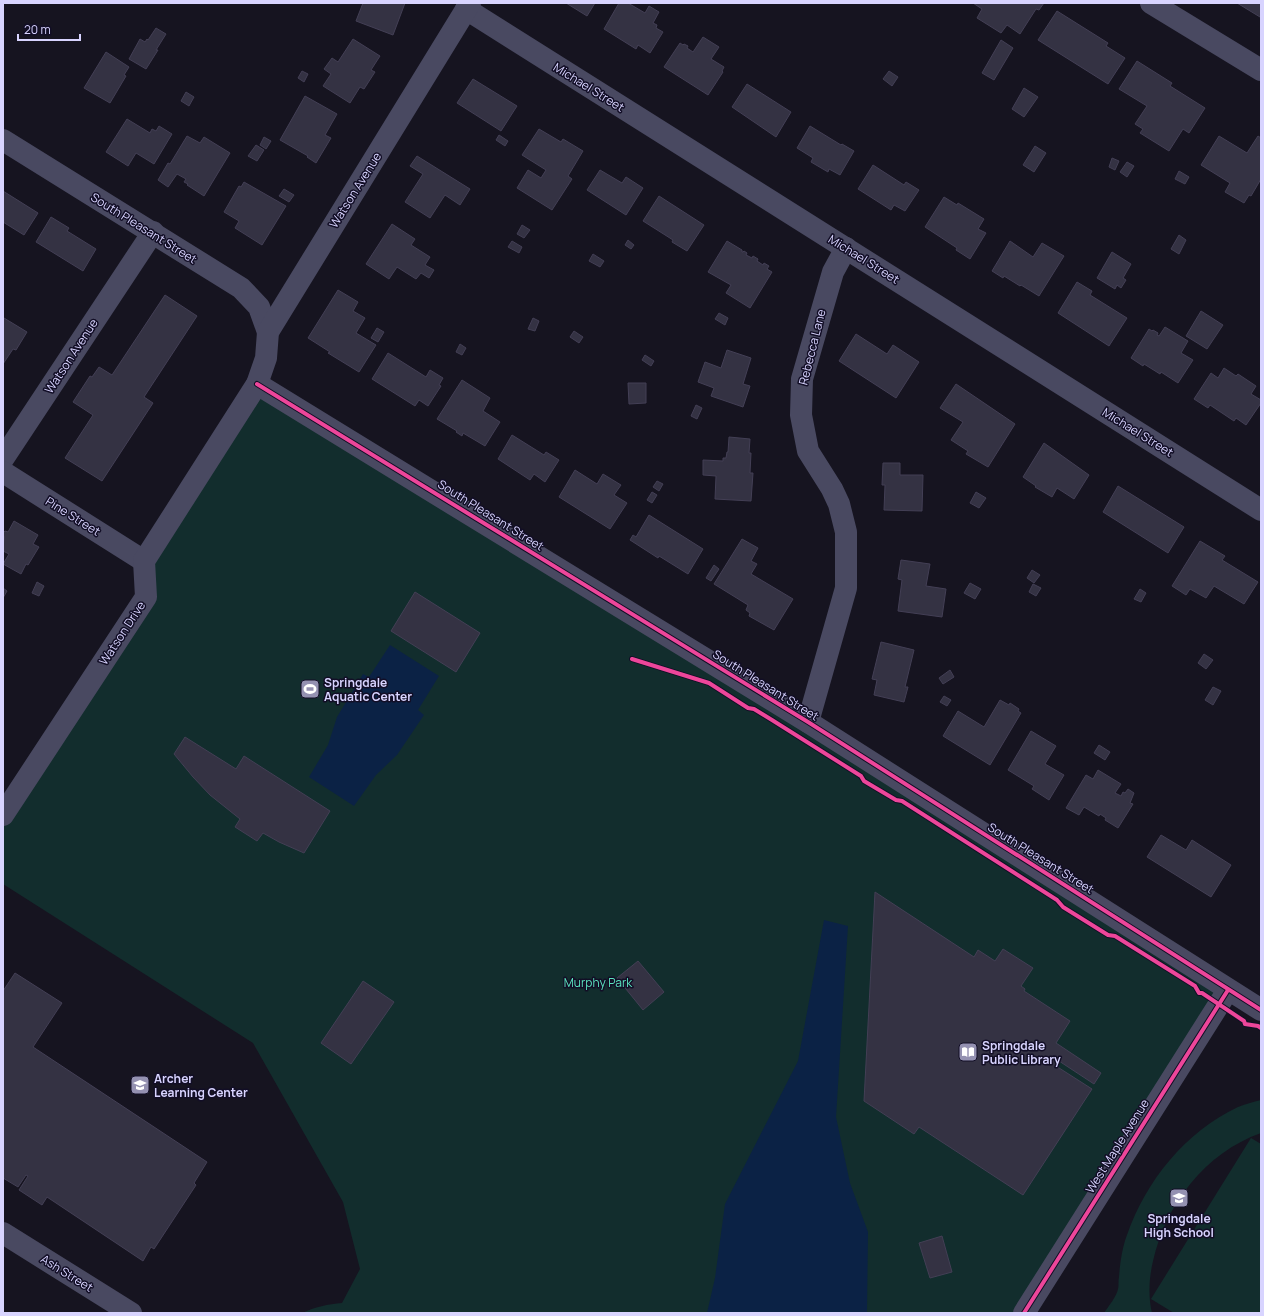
<svg xmlns="http://www.w3.org/2000/svg" width="1264" height="1316" font-family="Manrope,sans-serif">
<style>
.green{fill:#122d2d}
.water{fill:#0b2245}
.building{fill:#343243;stroke:#433f55}
.lines{fill:none;stroke-linecap:round;stroke-linejoin:round}
.street{stroke:#494961;stroke-width:22}
.cycleway-casing{stroke:#120e26;stroke-width:6}
.cycleway{stroke:#ed469a;stroke-width:4}
.labels{text-anchor:middle;dominant-baseline:central;stroke-width:3;stroke-linejoin:round;paint-order:stroke}
.street-label{font-size:12px;fill:#d8d4ff;stroke:#120e26}
.poi-label{font-size:12px;font-weight:bold;fill:#d8d4ff;stroke:#120e26;text-anchor:start}
.park-label{font-size:12px;fill:#5be4bf;stroke:#120e26}
</style>
<rect width="100%" height="100%" fill="#161420"/>
<g class="green">
<path d="M257,384L1228,990L1024,1313H302C315,1307 328,1304 342,1303L360,1269L343,1202L253,1043L3,884V815L146,597L144,561Z"/>
<path d="M1261,1100V1133C1205,1153 1166,1204 1153,1261C1149,1278 1148,1296 1152,1313H1104C1108,1307 1117,1296 1118,1289C1119,1286 1118,1281 1119,1277C1120,1264 1122,1248 1127,1235C1146,1181 1185,1132 1238,1107C1245,1104 1253,1102 1261,1100Z"/>
<polygon points="1251,1138 1261,1144 1261,1313 1174,1313 1151,1299"/>
</g>
<g class="water">
<polygon points="390,645 439,676 418,710 424,715 397,755 376,775 354,806 309,777 328,745 337,717 363,674 369,677"/>
<polygon points="824,920 848,926 836,1117 850,1183 868,1232 867,1313 707,1313 715,1278 725,1204 798,1061"/>
</g>
<g class="building">
<polygon points="363,3 405,3 393,35 356,21"/>
<polygon points="566,3 595,3 587,16"/>
<polygon points="619,3 628,3 645,13 649,6 659,12 653,23 657,25 656,28 663,32 650,53 638,45 636,49 604,29"/>
<polygon points="973,3 1044,3 1039,10 1036,9 1020,34 1007,25 1001,33 977,18 982,9"/>
<polygon points="1237,3 1261,3 1261,15 1260,17"/>
<polygon points="1057,11 1108,43 1106,46 1125,58 1108,84 1038,40"/>
<polygon points="156,28 166,34 156,50 158,50 146,69 129,59 140,39 145,42 147,39 148,40"/>
<polygon points="703,37 719,47 711,59 724,67 722,71 723,72 708,95 664,67 680,43 683,45 684,44 688,46 687,48 693,52"/>
<polygon points="353,39 380,56 371,70 375,72 364,89 360,87 350,103 323,86 331,74 324,69 332,58 338,62"/>
<polygon points="1001,40 1013,48 994,80 982,73"/>
<polygon points="106,52 129,67 124,75 126,76 110,103 84,88"/>
<polygon points="1137,61 1172,83 1170,86 1205,108 1189,133 1183,129 1169,151 1140,133 1143,129 1135,124 1147,106 1119,89"/>
<polygon points="302,71 308,74 304,82 298,78"/>
<polygon points="889,71 898,77 892,86 883,79"/>
<polygon points="473,79 517,106 501,131 457,103"/>
<polygon points="747,84 791,112 776,137 732,107"/>
<polygon points="1024,88 1038,97 1024,117 1012,109"/>
<polygon points="186,92 194,97 189,106 181,101"/>
<polygon points="305,96 337,114 325,135 331,138 316,163 307,157 308,156 280,140"/>
<polygon points="127,119 150,133 152,129 156,131 159,126 172,134 154,164 136,153 128,166 106,152"/>
<polygon points="810,126 841,145 842,144 854,151 840,175 829,169 828,172 811,162 813,158 797,148"/>
<polygon points="539,129 561,142 563,139 583,151 568,176 572,179 552,210 517,188 528,170 541,178 546,170 522,155"/>
<polygon points="499,135 508,141 505,146 496,140"/>
<polygon points="187,136 200,143 204,137 230,153 204,196 187,185 188,184 184,182 186,179 177,174 168,187 158,180 168,163 170,164"/>
<polygon points="1219,136 1247,153 1258,136 1261,138 1261,179 1251,196 1249,195 1244,203 1225,192 1230,183 1201,165"/>
<polygon points="264,137 271,141 266,149 260,145"/>
<polygon points="256,145 264,150 257,161 248,156"/>
<polygon points="1035,146 1046,153 1034,172 1023,165"/>
<polygon points="417,156 470,189 460,205 445,195 430,218 405,202 423,174 410,166"/>
<polygon points="1112,158 1119,161 1115,170 1109,167"/>
<polygon points="1127,162 1134,166 1127,177 1120,172"/>
<polygon points="873,165 904,185 906,182 919,190 905,211 894,205 891,210 858,189"/>
<polygon points="600,170 622,183 626,177 643,188 626,215 587,190"/>
<polygon points="1179,171 1189,177 1185,184 1175,179"/>
<polygon points="244,182 286,206 262,245 235,228 239,221 224,212 239,186 241,187"/>
<polygon points="284,189 294,195 289,202 279,196"/>
<polygon points="3,191 38,213 24,235 3,222"/>
<polygon points="659,196 704,225 687,251 672,242 673,240 643,221"/>
<polygon points="944,197 957,205 958,203 984,219 978,229 986,233 970,259 956,250 957,248 925,227"/>
<polygon points="51,217 69,228 67,231 96,249 83,271 36,242"/>
<polygon points="392,224 415,239 411,245 430,257 425,265 434,270 429,278 421,273 416,279 397,267 389,279 366,264"/>
<polygon points="522,225 530,230 524,238 517,234"/>
<polygon points="1179,235 1186,240 1179,254 1171,249"/>
<polygon points="628,240 634,245 631,249 625,245"/>
<polygon points="512,241 522,247 519,253 508,247"/>
<polygon points="727,241 742,250 742,252 743,252 744,251 747,253 746,255 752,258 753,256 758,259 757,261 763,265 764,263 769,266 767,269 772,272 750,308 726,293 731,285 708,272"/>
<polygon points="1010,241 1033,257 1042,243 1064,256 1039,296 1021,285 1020,286 1004,276 1003,278 992,271"/>
<polygon points="1112,252 1131,264 1123,278 1126,280 1121,288 1117,285 1115,289 1097,278"/>
<polygon points="593,254 604,261 600,267 589,261"/>
<polygon points="1077,282 1092,291 1090,295 1127,318 1109,346 1058,313"/>
<polygon points="338,290 358,302 353,311 365,318 356,333 376,345 359,372 328,353 330,352 308,338"/>
<polygon points="165,295 197,316 144,397 153,403 102,481 65,458 93,415 73,402 90,376 92,377 99,367 112,375"/>
<polygon points="1201,311 1223,325 1207,349 1186,336"/>
<polygon points="719,313 728,318 725,325 715,319"/>
<polygon points="4,318 27,332 16,350 13,349 3,364 3,320"/>
<polygon points="533,318 539,321 535,331 528,329"/>
<polygon points="1165,327 1188,341 1181,353 1193,360 1178,383 1161,372 1160,374 1144,364 1143,366 1131,358 1149,329 1152,331 1153,330 1158,333 1157,335 1159,336"/>
<polygon points="377,328 384,332 378,342 371,338"/>
<polygon points="574,331 583,337 579,343 570,337"/>
<polygon points="856,334 887,354 893,345 919,362 896,398 839,361"/>
<polygon points="460,344 466,348 462,355 456,352"/>
<polygon points="727,350 751,358 743,384 750,386 743,407 711,396 714,388 698,382 705,362 721,368"/>
<polygon points="388,353 426,377 430,370 443,378 439,385 441,386 428,406 419,400 415,406 372,379"/>
<polygon points="645,355 654,361 651,366 642,360"/>
<polygon points="1224,368 1236,376 1238,374 1256,386 1251,394 1261,400 1261,403 1246,425 1236,418 1234,421 1210,405 1208,408 1194,399 1211,373 1218,378"/>
<polygon points="462,380 490,398 483,411 500,422 485,446 463,433 462,436 456,432 457,431 437,419"/>
<polygon points="628,383 646,383 646,403 629,404"/>
<polygon points="956,384 1015,424 988,467 966,454 968,451 951,440 963,422 940,408"/>
<polygon points="696,405 702,408 697,419 691,416"/>
<polygon points="512,435 544,455 546,452 559,460 545,482 534,474 530,480 498,459"/>
<polygon points="729,437 750,439 749,453 751,453 750,473 753,473 751,501 715,499 716,476 703,475 703,460 723,461 723,458 726,458 727,452 728,452"/>
<polygon points="1044,443 1089,475 1074,499 1057,488 1052,497 1035,487 1036,486 1023,477"/>
<polygon points="883,463 900,463 900,475 923,475 922,511 884,510 885,485 882,485"/>
<polygon points="575,470 597,484 603,474 621,485 614,495 627,503 610,529 559,497"/>
<polygon points="657,481 663,484 659,491 653,487"/>
<polygon points="1118,486 1184,527 1168,553 1103,512"/>
<polygon points="652,492 657,495 652,503 647,500"/>
<polygon points="976,492 986,498 979,508 970,503"/>
<polygon points="649,515 703,549 688,574 659,556 658,558 630,540 633,535 636,537"/>
<polygon points="14,521 38,535 33,544 39,547 28,565 26,564 21,574 3,564 9,554 3,551 4,537 3,533 5,531 8,532"/>
<polygon points="742,539 758,548 751,561 757,564 751,574 793,599 774,630 749,616 750,613 746,610 748,605 714,584"/>
<polygon points="1200,541 1225,556 1222,560 1258,582 1244,604 1214,586 1206,598 1190,589 1186,595 1172,586"/>
<polygon points="901,560 930,564 926,586 946,589 942,617 898,611 902,580 898,579"/>
<polygon points="714,565 719,569 711,581 706,578"/>
<polygon points="1032,570 1040,575 1034,583 1027,578"/>
<polygon points="37,582 44,586 39,596 32,593"/>
<polygon points="970,583 981,589 975,599 964,593"/>
<polygon points="1033,584 1041,588 1036,596 1029,592"/>
<polygon points="3,588 7,591 3,598"/>
<polygon points="1140,589 1146,593 1141,602 1134,599"/>
<polygon points="415,592 480,633 456,672 391,631"/>
<polygon points="881,642 914,650 905,687 908,687 904,702 874,695 877,680 872,679"/>
<polygon points="1204,654 1213,660 1206,669 1198,663"/>
<polygon points="950,670 954,677 943,684 939,678"/>
<polygon points="1213,687 1221,691 1213,705 1205,700"/>
<polygon points="944,696 951,700 947,706 940,702"/>
<polygon points="1000,700 1009,705 1010,703 1019,709 1018,711 1021,713 990,765 943,736 958,711 984,727"/>
<polygon points="1031,731 1056,746 1045,764 1064,775 1049,800 1032,789 1034,786 1008,770"/>
<polygon points="185,737 236,769 244,756 330,811 304,853 279,842 263,833 257,841 235,827 240,819 210,795 193,777 174,754"/>
<polygon points="1099,745 1110,752 1105,760 1094,753"/>
<polygon points="1098,770 1121,784 1115,793 1121,796 1123,792 1125,793 1128,789 1134,793 1130,803 1133,804 1118,828 1105,820 1106,818 1100,814 1099,816 1084,807 1079,815 1066,808 1086,775 1093,779"/>
<polygon points="1161,835 1186,850 1192,840 1231,865 1211,897 1147,857"/>
<polygon points="875,892 974,957 978,950 995,961 1003,949 1033,968 1021,986 1025,989 1024,991 1070,1021 1056,1043 1101,1073 1094,1084 1059,1061 1056,1066 1092,1089 1023,1195 919,1127 914,1134 864,1101"/>
<polygon points="638,961 664,992 643,1010 617,978"/>
<polygon points="15,973 62,1003 33,1047 207,1162 194,1183 196,1185 154,1249 151,1247 143,1261 47,1197 42,1205 19,1190 28,1176 26,1175 18,1187 3,1178 3,991"/>
<polygon points="363,981 394,1002 351,1064 321,1043"/>
<polygon points="942,1236 952,1272 930,1278 919,1243"/>
</g>
<g class="lines">
<g class="street">
<polyline points="1151,3 1261,70"/>
<polyline points="466,9 1261,510"/>
<polyline points="3,140 241,288 259,307 268,332"/>
<polyline points="257,384 808,722 1261,1010"/>
<polyline points="3,459 153,232"/>
<polyline points="3,472 144,561"/>
<polyline points="808,722 846,588 846,532 839,504 832,489 808,451 801,415 802,379 833,272 846,248"/>
<polyline points="3,815 146,597 144,561 257,384 266,358 268,332 470,3"/>
<polyline points="3,1233 131,1313"/>
<polyline points="1024,1313 1228,990"/>
</g>
<defs>
<g id="cycleway">
<polyline points="257,384 808,722 1261,1010"/>
<polyline points="632,659 709,683 748,708 754,709 772,720 861,776 864,781 896,800 902,801 1057,900 1063,907 1108,935 1115,936 1195,986 1199,993 1202,993 1244,1021 1245,1024 1258,1026 1261,1028"/>
<polyline points="1024,1313 1228,990"/>
</g>
</defs>
<use href="#cycleway" class="cycleway-casing"/>
<use href="#cycleway" class="cycleway"/>
</g>
<defs>
<symbol id="stadium-square" viewBox="-11 -11 22 22"><rect x="-9" y="-9" width="18" height="18" rx="4" fill="#9491b1" stroke="#120e26"/><path d="M0-5a6.5 5 0 1 0 0 10a6.5 5 0 1 0 0-10ZM-3.5-1.8h7v3.6h-7Z" fill="#fff"/></symbol>
<symbol id="library-square" viewBox="-11 -11 22 22"><rect x="-9" y="-9" width="18" height="18" rx="4" fill="#9491b1" stroke="#120e26"/><path d="M-6-4Q-3-5.5-.7-3.5V5Q-3 3-6 4ZM6-4Q3-5.5 .7-3.5V5Q3 3 6 4Z" fill="#fff"/></symbol>
<symbol id="school-square" viewBox="-11 -11 22 22"><rect x="-9" y="-9" width="18" height="18" rx="4" fill="#9491b1" stroke="#120e26"/><path d="M0-5L7-2L0 1L-7-2ZM-4 1L0 2.5L4 1V4Q0 6-4 4Z" fill="#fff"/></symbol>
</defs>
<g fill-rule="evenodd">
<use href="#stadium-square" x="299" y="678" width="22" height="22"/>
<use href="#library-square" x="957" y="1041" width="22" height="22"/>
<use href="#school-square" x="129" y="1074" width="22" height="22"/>
<use href="#school-square" x="1168" y="1187" width="22" height="22"/>
</g>
<g class="labels">
<g class="street-label">
<text transform="translate(589 87) rotate(32)">Michael Street</text>
<text transform="translate(355 190) rotate(-58)">Watson Avenue</text>
<text transform="translate(144 228) rotate(32)">South Pleasant Street</text>
<text transform="translate(864 259) rotate(32)">Michael Street</text>
<text transform="translate(812 347) rotate(-76)">Rebecca Lane</text>
<text transform="translate(71 356) rotate(-57)">Watson Avenue</text>
<text transform="translate(1138 432) rotate(32)">Michael Street</text>
<text transform="translate(491 515) rotate(32)">South Pleasant Street</text>
<text transform="translate(73 516) rotate(32)">Pine Street</text>
<text transform="translate(122 633) rotate(-57)">Watson Drive</text>
<text transform="translate(766 685) rotate(32)">South Pleasant Street</text>
<text transform="translate(1041 858) rotate(32)">South Pleasant Street</text>
<text transform="translate(1117 1146) rotate(-58)">West Maple Avenue</text>
<text transform="translate(67 1273) rotate(32)">Ash Street</text>
</g>
<g class="poi-label">
<text x="324" y="682">Springdale<tspan x="324" dy="14">Aquatic Center</tspan></text>
<text x="982" y="1045">Springdale<tspan x="982" dy="14">Public Library</tspan></text>
<text x="154" y="1078">Archer<tspan x="154" dy="14">Learning Center</tspan></text>
<text x="1179" y="1218" text-anchor="middle">Springdale<tspan x="1179" dy="14">High School</tspan></text>
</g>
<g class="park-label">
<text x="598" y="982">Murphy Park</text>
</g>
</g>
<rect width="1264" height="1316" fill="none" stroke="#d8d4ff" stroke-width="8"/>
<path d="M18 34v6h62v-6" fill="none" stroke="#d8d4ff" stroke-width="2"/>
<text x="24" y="34" font-size="12" fill="#d8d4ff" stroke="#120e26" stroke-width="3" paint-order="stroke">20 m</text>
</svg>
